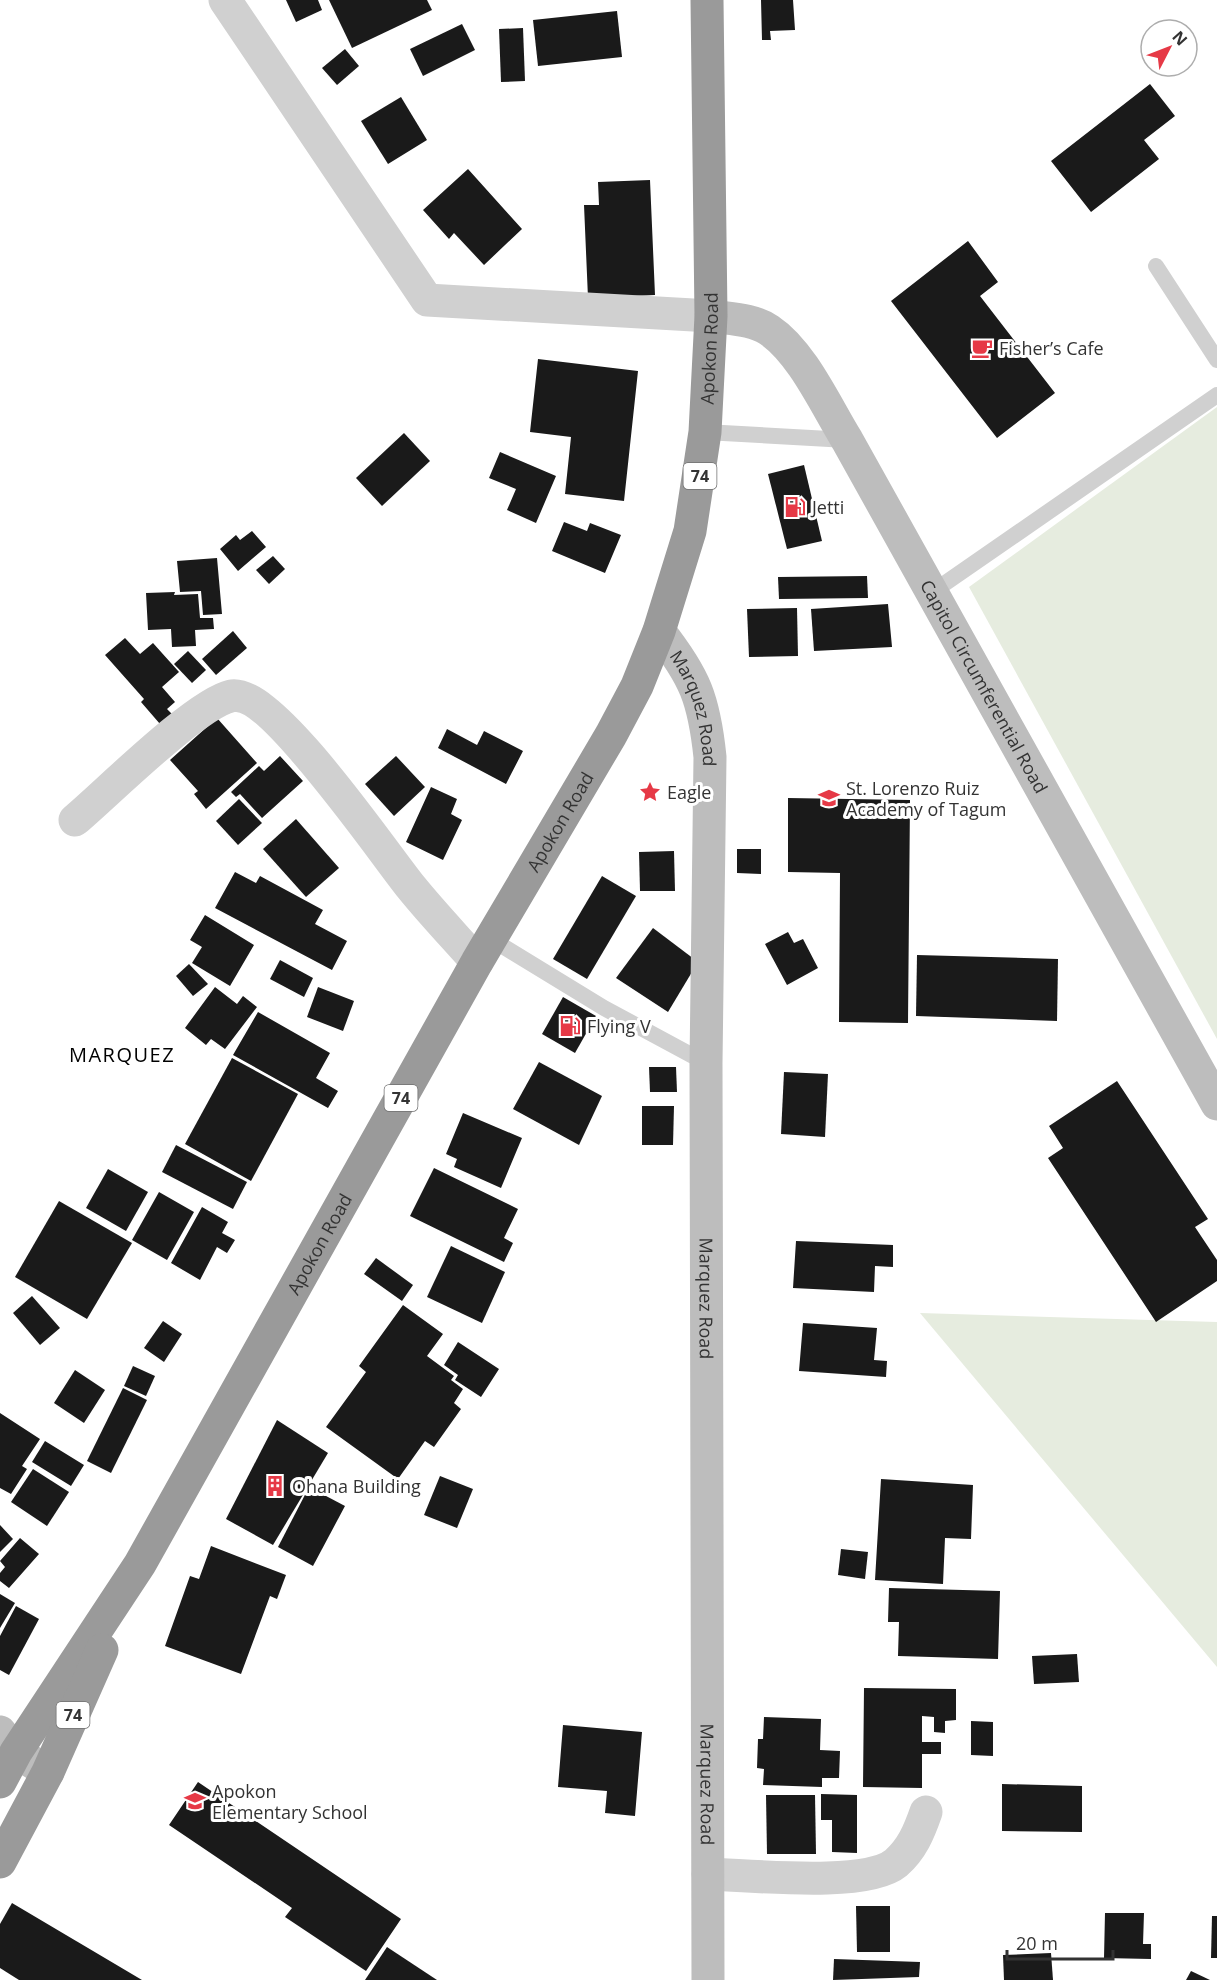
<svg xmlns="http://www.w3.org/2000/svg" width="1217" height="1980" font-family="'Open Sans',sans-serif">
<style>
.green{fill:#e6ecdf}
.building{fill:#1a1a1a}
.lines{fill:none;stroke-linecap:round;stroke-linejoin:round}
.lane{stroke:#d0d0d0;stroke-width:16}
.street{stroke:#d0d0d0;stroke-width:33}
.secondary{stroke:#bdbdbd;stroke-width:33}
.highway{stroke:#9a9a9a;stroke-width:33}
.labels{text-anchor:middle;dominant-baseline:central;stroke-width:6;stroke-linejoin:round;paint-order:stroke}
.shield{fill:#fff;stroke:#707070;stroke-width:1.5}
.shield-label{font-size:16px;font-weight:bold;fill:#333}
.poi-label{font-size:18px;fill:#333;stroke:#fff;text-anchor:start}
.street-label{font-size:18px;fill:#333;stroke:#fff}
.neighbourhood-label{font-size:20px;letter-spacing:1.5px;fill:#000;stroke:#fff}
</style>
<rect width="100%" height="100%" fill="#fff"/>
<g class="green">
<polygon points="1217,407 1217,1039 969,587"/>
<polygon points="920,1313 1217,1322 1217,1667"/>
</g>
<g class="building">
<polygon points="286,0 318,0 322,10 296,22"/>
<polygon points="329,0 427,0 432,10 352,48"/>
<polygon points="761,0 793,0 795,30 770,31 771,40 762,40"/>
<polygon points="617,11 622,57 538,66 533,20"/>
<polygon points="462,24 475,50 423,76 410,49"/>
<polygon points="523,28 525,81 501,82 499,29"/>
<polygon points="345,49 359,66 337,85 322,68"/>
<polygon points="1150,84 1175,116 1144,140 1159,159 1091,212 1051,161"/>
<polygon points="401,97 427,140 388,164 361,121"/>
<polygon points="468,169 522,229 484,265 454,233 449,239 423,210"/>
<polygon points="650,180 655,295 588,298 584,205 599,205 598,182"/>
<polygon points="968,241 998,282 980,296 1055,393 997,438 891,301"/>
<polygon points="538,359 638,371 624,501 565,494 571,437 530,432"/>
<polygon points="404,433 430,461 382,506 356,478"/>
<polygon points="500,452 556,476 536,523 507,510 516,489 489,478"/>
<polygon points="804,465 822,541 787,549 768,474"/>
<polygon points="564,522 587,531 590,523 621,535 605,573 552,551"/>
<polygon points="252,531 266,547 238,571 220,549 236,535 240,540"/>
<polygon points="273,556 285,569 269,584 256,570"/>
<polygon points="217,558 222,614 203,615 201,591 180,592 177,561"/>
<polygon points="867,576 868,598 779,599 778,577"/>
<polygon points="175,592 174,595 198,594 200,618 213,618 214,629 195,630 196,646 172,647 171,629 148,630 146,593"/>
<polygon points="888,604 892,647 814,651 811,609"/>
<polygon points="797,608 798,656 749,657 747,609"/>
<polygon points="233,631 247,648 216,675 202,659"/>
<polygon points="125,638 140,654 153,643 179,672 162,687 175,702 167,709 172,714 160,724 141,702 144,699 105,655"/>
<polygon points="188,651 206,670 192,683 174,664"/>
<polygon points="217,718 257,763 206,809 194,794 198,791 170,760"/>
<polygon points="447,729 477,745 484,731 523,751 506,784 438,748"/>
<polygon points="280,756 303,781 262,818 240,794 236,797 231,792 259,766 264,771"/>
<polygon points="396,756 425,787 394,816 365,784"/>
<polygon points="431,787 457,799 451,814 462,820 443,860 406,842"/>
<polygon points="788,798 910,800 908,1023 839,1022 840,873 788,872"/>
<polygon points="239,799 262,823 238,845 216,821"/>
<polygon points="296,819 339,868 306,897 263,849"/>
<polygon points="737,849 761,849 761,874 737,873"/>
<polygon points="674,851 675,891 640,891 639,852"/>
<polygon points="235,872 256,883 260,876 323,910 315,924 347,941 332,970 215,908"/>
<polygon points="602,876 636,896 587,979 553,959"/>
<polygon points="205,915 254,945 230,986 192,963 202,947 190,940"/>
<polygon points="653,928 698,962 668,1012 616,978"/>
<polygon points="788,932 794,943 803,939 818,968 787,985 765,944"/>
<polygon points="917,955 1058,959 1057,1021 916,1016"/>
<polygon points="280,960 313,978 304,997 270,979"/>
<polygon points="189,964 208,984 193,996 176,976"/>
<polygon points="215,987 237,1004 243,996 257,1007 225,1049 211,1039 206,1045 185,1028"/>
<polygon points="318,987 354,1001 343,1031 307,1017"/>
<polygon points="563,997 596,1016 575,1053 542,1034"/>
<polygon points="258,1012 330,1053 316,1078 338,1091 328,1108 233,1055"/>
<polygon points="232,1058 298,1094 251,1181 185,1144"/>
<polygon points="539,1062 602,1096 579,1145 513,1109"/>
<polygon points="649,1067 676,1067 677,1092 650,1092"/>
<polygon points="784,1072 828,1074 825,1137 781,1134"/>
<polygon points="1117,1081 1208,1219 1195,1227 1217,1260 1217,1281 1156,1322 1048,1158 1063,1148 1049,1126"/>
<polygon points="642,1106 674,1106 673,1145 642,1145"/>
<polygon points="463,1113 522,1138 501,1188 454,1167 457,1159 446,1154"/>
<polygon points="176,1145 247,1182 233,1209 162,1172"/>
<polygon points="434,1168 518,1209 504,1238 513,1243 504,1262 410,1216"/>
<polygon points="108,1169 148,1192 126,1231 86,1208"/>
<polygon points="159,1192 194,1212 167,1260 132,1240"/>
<polygon points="59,1201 132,1243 87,1319 15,1277"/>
<polygon points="202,1207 228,1222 222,1233 235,1240 227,1253 217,1247 200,1280 171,1263"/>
<polygon points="796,1241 893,1245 893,1267 875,1266 874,1292 793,1288"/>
<polygon points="451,1246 505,1272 482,1323 427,1297"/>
<polygon points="376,1258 413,1285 402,1301 364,1274"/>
<polygon points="32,1296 60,1328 40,1345 13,1313"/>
<polygon points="403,1305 443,1334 427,1356 454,1376 451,1380 463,1389 454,1403 461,1409 434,1447 425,1441 398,1479 326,1427 366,1372 359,1366"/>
<polygon points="163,1321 182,1334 164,1362 144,1348"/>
<polygon points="803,1323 877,1328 874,1360 887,1361 886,1377 799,1371"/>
<polygon points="458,1342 499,1369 481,1397 455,1380 458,1375 444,1365"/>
<polygon points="133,1366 155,1376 146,1396 124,1386"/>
<polygon points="75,1370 105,1390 84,1423 54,1403"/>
<polygon points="123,1388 147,1400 111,1473 87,1461"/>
<polygon points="0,1413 40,1439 22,1466 27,1469 11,1494 0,1488"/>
<polygon points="277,1420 328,1453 273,1545 226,1519"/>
<polygon points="45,1441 84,1465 71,1486 32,1462"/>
<polygon points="33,1469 69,1492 47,1526 11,1502"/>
<polygon points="440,1476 473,1489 457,1528 424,1515"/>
<polygon points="881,1479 973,1485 971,1539 945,1538 943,1584 875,1580"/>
<polygon points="309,1487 345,1506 313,1566 278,1547"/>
<polygon points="0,1525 13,1539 0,1552"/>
<polygon points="20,1538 39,1554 9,1588 0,1581 0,1573 5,1567 0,1561"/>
<polygon points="211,1546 286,1575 277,1599 270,1596 241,1674 165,1646 190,1576 199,1579"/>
<polygon points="841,1549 868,1552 865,1579 838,1575"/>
<polygon points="889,1588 1000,1591 998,1659 898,1656 899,1622 888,1622"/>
<polygon points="0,1594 15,1603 0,1628"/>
<polygon points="16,1606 39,1619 9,1675 0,1670 0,1636"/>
<polygon points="1077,1654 1079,1682 1034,1684 1032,1656"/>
<polygon points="864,1688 956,1689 956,1720 945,1721 945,1733 934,1732 934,1717 922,1716 922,1742 941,1742 941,1754 922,1754 922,1788 863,1787"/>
<polygon points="764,1717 821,1719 820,1750 840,1751 839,1778 822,1778 822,1787 763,1785 764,1769 757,1768 758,1739 763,1739"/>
<polygon points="971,1721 993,1722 993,1756 971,1755"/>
<polygon points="563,1725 642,1732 635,1816 605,1813 607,1791 558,1787"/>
<polygon points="198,1782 401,1919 366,1971 285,1917 292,1908 169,1825"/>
<polygon points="1002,1784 1082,1786 1082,1832 1002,1831"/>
<polygon points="821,1794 857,1795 857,1853 832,1852 832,1820 821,1820"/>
<polygon points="766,1795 815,1795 816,1854 767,1854"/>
<polygon points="12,1903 142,1980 19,1980 0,1968 0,1924"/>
<polygon points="856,1906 890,1906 890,1952 857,1952"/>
<polygon points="1105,1913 1144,1913 1143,1944 1151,1944 1151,1959 1104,1958"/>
<polygon points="1212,1916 1217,1916 1217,1958 1211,1958"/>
<polygon points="387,1947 437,1980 365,1980"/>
<polygon points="1051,1953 1053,1980 1004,1980 1003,1955"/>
<polygon points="834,1959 920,1962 919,1977 833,1980"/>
<polygon points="1191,1971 1210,1980 1186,1980"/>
</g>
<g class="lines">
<g class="lane">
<polyline points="1156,266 1217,360"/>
<polyline points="705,432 847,440"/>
<polyline points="931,593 1217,395"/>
<polyline points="491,939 604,1008 706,1063"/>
</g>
<g class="street">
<polyline points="225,0 427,300 711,316"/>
<path d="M75,820C107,793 196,704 231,696C271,687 384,854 411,887C432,913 455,937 477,962"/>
<path d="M708,1874C749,1875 866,1888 896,1863C912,1849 919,1832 926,1812"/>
</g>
<g class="secondary">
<path id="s1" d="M711,316C730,319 753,319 769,330C802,352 826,406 847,440L1217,1104"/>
<path id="s2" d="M659,631C695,677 704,699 710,757L706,1063L708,1980"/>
<polyline points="0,1732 16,1752 48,1772"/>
</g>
<g class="highway">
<path id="s3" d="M0,1782L16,1752L140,1564L477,962L611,735L637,686L659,631L690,531L705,432L711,316L707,0"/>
<polyline points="0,1862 48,1772 102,1650"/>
</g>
</g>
<defs>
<symbol id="cafe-bare" viewBox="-9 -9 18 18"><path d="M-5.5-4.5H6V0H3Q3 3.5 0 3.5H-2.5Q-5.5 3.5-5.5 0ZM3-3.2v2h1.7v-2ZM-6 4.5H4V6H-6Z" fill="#e63946" stroke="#fff" stroke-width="2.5" paint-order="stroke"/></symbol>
<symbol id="fuel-bare" viewBox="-9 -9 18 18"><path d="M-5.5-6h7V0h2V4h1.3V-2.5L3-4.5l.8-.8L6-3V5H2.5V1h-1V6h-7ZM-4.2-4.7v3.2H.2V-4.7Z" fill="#e63946" stroke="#fff" stroke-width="2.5" paint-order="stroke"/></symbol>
<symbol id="sight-bare" viewBox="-9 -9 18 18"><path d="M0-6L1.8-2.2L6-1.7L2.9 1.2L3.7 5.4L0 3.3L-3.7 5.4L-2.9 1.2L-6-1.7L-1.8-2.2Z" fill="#e63946" stroke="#fff" stroke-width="2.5" paint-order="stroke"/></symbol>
<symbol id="school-bare" viewBox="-9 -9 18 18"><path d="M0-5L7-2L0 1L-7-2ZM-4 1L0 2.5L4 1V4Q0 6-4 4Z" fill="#e63946" stroke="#fff" stroke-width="2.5" paint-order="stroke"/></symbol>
<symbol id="building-bare" viewBox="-9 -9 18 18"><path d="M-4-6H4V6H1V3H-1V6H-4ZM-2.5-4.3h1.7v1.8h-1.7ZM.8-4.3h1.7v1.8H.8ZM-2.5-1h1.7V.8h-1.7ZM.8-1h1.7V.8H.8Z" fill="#e63946" stroke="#fff" stroke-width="2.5" paint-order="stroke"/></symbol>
</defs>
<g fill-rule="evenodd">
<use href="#cafe-bare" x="967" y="333" width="30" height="30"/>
<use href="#fuel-bare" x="780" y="492" width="30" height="30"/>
<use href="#sight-bare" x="635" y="777" width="30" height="30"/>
<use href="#school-bare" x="814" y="783" width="30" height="30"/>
<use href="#fuel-bare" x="555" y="1011" width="30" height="30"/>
<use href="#building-bare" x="260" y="1471" width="30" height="30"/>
<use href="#school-bare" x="180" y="1786" width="30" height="30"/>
</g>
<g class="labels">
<g class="shield">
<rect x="683.5" y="463" width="33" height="26" rx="4.5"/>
<rect x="384.5" y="1085" width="33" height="26" rx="4.5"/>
<rect x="56.5" y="1702" width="33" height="26" rx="4.5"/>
</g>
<g class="shield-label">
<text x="700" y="476">74</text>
<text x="401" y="1098">74</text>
<text x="73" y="1715">74</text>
</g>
<g class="poi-label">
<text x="999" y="348">Fisher’s Cafe</text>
<text x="812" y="507">Jetti</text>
<text x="846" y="788">St. Lorenzo Ruiz<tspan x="846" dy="21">Academy of Tagum</tspan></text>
<text x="667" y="792">Eagle</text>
<text x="587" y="1026">Flying V</text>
<text x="292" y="1486">Ohana Building</text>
<text x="212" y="1791">Apokon<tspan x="212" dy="21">Elementary School</tspan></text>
</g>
<g class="street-label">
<text stroke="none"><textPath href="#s3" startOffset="1616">Apokon Road</textPath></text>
<text stroke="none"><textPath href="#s1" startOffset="478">Capitol Circumferential Road</textPath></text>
<text stroke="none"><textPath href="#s2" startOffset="87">Marquez Road</textPath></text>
<text stroke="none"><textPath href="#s3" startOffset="1112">Apokon Road</textPath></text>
<text stroke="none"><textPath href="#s3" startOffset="626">Apokon Road</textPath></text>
<text stroke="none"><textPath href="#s2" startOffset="680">Marquez Road</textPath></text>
<text stroke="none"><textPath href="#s2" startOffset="1166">Marquez Road</textPath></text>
</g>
<g class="neighbourhood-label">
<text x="122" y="1054">MARQUEZ</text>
</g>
</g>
<g transform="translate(1169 48) rotate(48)"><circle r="28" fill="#ffffff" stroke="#adadad" stroke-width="1.5"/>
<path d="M0-4.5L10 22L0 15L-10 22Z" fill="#e63946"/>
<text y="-9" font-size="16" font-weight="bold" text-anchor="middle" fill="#333333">N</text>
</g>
<path d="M1007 1950v9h106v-9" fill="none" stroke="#333333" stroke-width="3"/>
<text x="1016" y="1950" font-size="18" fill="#333333" stroke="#ffffff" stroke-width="4.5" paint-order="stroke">20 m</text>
</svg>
